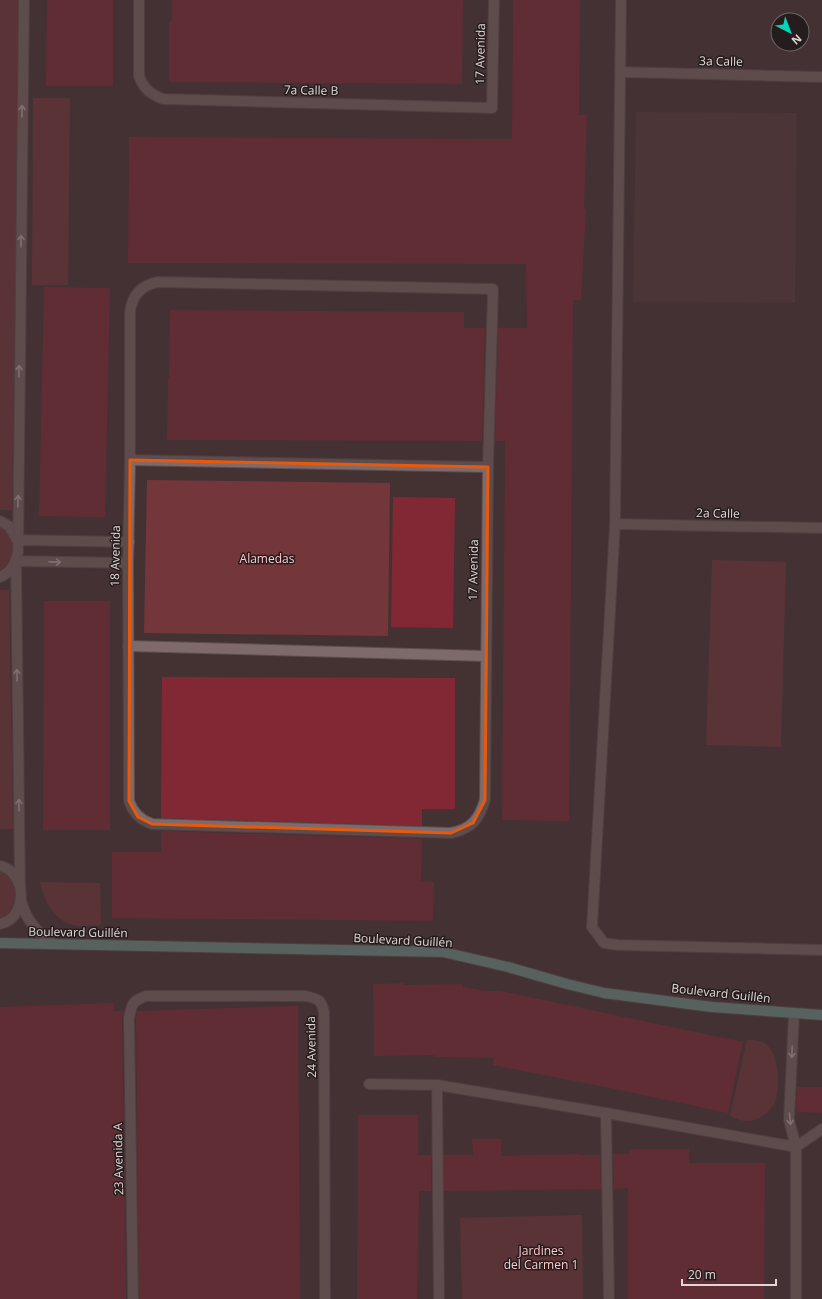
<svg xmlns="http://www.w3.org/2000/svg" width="822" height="1299" font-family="'Open Sans',sans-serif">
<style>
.built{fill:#543a3b}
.green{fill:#73373b}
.building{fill:#822834}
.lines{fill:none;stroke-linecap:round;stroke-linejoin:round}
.minor-casing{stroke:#5d4e4e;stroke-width:12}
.major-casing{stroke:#5d4e4e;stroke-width:12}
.minor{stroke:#7f6a6b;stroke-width:10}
.major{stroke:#6f9c91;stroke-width:10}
.oneway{stroke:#c8baba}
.marked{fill:none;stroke:#e8590c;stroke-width:3;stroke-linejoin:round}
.labels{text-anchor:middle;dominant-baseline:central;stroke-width:3;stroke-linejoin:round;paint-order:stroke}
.street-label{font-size:12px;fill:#e1d5d5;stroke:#251c1d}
.park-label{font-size:12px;fill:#ffc9ca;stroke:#251c1d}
</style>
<rect width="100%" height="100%" fill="#443233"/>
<polygon class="built" points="636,112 797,113 795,303 633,302"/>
<g class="green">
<polygon points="0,0 20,0 12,510 0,510"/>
<polygon points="33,98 70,98 68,285 32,285"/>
<polygon points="147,480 390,483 388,636 144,633"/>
<path d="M0,527C18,536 16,560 0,571Z"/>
<polygon points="712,560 786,562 781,747 706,745"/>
<polygon points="0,590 9,590 13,829 0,829"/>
<path d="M0,872C23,878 20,910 0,918Z"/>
<path d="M40,882L100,883L101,925C91,925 79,928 70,924C52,918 44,898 40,882Z"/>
<path d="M747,1040C751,1040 758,1040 762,1042C780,1049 780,1087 775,1102C771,1112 758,1121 748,1121C742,1121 736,1119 730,1116Z"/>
<polygon points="582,1215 583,1299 462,1299 460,1218"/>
</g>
<g class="building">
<polygon points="47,0 113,0 113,86 46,86"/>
<polygon points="172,0 463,0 462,84 169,82 169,21 172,21"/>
<polygon points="513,0 580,0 579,115 587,115 584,209 586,209 581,300 573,300 569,821 502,820 505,441 495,441 498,328 527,328 526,264 128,263 129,137 512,139"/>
<polygon points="44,287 110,288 105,517 39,516"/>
<polygon points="170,310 464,312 464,328 485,328 482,441 167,440 168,378 169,378"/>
<polygon points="393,497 455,498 453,628 391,627"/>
<polygon points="44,601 110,601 110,830 43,830"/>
<polygon points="162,677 455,678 455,809 422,809 422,826 161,818"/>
<polygon points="161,831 422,839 421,881 434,882 433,921 112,918 112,852 161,852"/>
<polygon points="403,983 403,985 463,984 463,987 485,991 501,991 743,1042 728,1113 610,1088 493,1065 494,1058 434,1057 434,1055 374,1056 373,984"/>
<polygon points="114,1003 114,1011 124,1011 122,1018 126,1299 0,1299 0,1007"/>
<polygon points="298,1006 300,1299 139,1299 136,1019 137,1011"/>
<polygon points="797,1087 822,1087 822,1113 796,1112"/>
<polygon points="358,1115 418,1115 418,1155 431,1155 431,1191 419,1191 417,1299 357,1299"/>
<polygon points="472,1139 501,1139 501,1156 580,1154 580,1155 600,1155 601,1189 444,1191 444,1155 473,1155"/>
<polygon points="629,1149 689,1149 689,1163 765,1163 764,1299 628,1299 628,1188 614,1189 613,1154 629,1154"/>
</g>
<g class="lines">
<defs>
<g id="minor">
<path d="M139,0V76C143,88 151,95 163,99L492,108L494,0"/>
<polyline points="621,0 615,524 592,927 604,943 618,945 822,950"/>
<polyline points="620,72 822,77"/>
<path d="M158,282L493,289L488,467L485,800C479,820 471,829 451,833L152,824C140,820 133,813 129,801L128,563L130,460V312C132,296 141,285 158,282Z"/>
<polyline points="130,460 488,467"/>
<polyline points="0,521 9,526 17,540"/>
<polyline points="615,524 822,528"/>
<polyline points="17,540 129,542"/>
<path d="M0,577C11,573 16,563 18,552L24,0"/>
<polyline points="128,646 485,656"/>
<path d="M0,866C10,868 15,874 19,884"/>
<path d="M21,900C26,921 37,931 53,944"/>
<path d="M0,924C18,920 23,902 20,886L16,561L128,563"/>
<polyline points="794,1013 789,1120 796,1147 796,1299"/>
<polyline points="369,1084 437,1085 606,1113 796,1147 822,1129"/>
<polyline points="437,1085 439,1299"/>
<polyline points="606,1113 609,1299"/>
<path d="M133,1299L129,1018C132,1004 132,1001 146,996H306C318,999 321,999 324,1012L325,1299"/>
</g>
<polyline id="major" points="0,943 443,952 508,967 567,984 604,993 712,1007 822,1015"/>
</defs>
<use href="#minor" class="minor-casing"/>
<use href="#major" class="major-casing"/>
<use href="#minor" class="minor"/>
<use href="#major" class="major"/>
</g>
<defs><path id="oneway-shaft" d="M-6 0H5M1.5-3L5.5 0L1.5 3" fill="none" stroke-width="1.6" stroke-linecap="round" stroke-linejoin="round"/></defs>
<g class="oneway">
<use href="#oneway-shaft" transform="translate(22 111) rotate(-89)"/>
<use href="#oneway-shaft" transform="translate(21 241) rotate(-89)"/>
<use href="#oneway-shaft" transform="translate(19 371) rotate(-89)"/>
<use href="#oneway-shaft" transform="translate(18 501) rotate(-89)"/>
<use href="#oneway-shaft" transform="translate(55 562) rotate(1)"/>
<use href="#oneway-shaft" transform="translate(17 675) rotate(-91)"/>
<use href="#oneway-shaft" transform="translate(19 805) rotate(-91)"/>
<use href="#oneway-shaft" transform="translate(792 1052) rotate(92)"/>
<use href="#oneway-shaft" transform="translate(790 1119) rotate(85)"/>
</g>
<path d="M0 0H822V1299H0ZM130,460L488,467L485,800L473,823L451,833L152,824L138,817L129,801Z" fill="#443233" fill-opacity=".55" fill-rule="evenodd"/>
<path class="marked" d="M130,460L488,467L485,800L473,823L451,833L152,824L138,817L129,801Z"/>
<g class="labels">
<g class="street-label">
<text transform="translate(480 54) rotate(-89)">17 Avenida</text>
<text transform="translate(721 61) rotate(1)">3a Calle</text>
<text transform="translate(311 90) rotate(1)">7a Calle B</text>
<text transform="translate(718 513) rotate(1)">2a Calle</text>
<text transform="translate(115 556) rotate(-89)">18 Avenida</text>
<text transform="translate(473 570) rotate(-89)">17 Avenida</text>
<text transform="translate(78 932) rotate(1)">Boulevard Guillén</text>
<text transform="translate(403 940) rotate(3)">Boulevard Guillén</text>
<text transform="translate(721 993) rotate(6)">Boulevard Guillén</text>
<text transform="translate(311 1047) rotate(-91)">24 Avenida</text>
<text transform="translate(118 1159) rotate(-91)">23 Avenida A</text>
</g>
<g class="park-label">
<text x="267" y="558">Alamedas</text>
<text x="541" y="1250">Jardines<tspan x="541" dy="14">del Carmen 1</tspan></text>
</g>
</g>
<g transform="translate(790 32) rotate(138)"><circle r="19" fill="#251c1d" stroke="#706667"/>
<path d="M0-3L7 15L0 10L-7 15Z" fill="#05d5b6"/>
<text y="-6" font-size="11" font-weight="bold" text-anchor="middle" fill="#e1d5d5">N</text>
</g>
<path d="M682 1279v6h94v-6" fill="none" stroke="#e1d5d5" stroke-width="2"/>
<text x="688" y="1279" font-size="12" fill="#e1d5d5" stroke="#251c1d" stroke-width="3" paint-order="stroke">20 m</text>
</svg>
